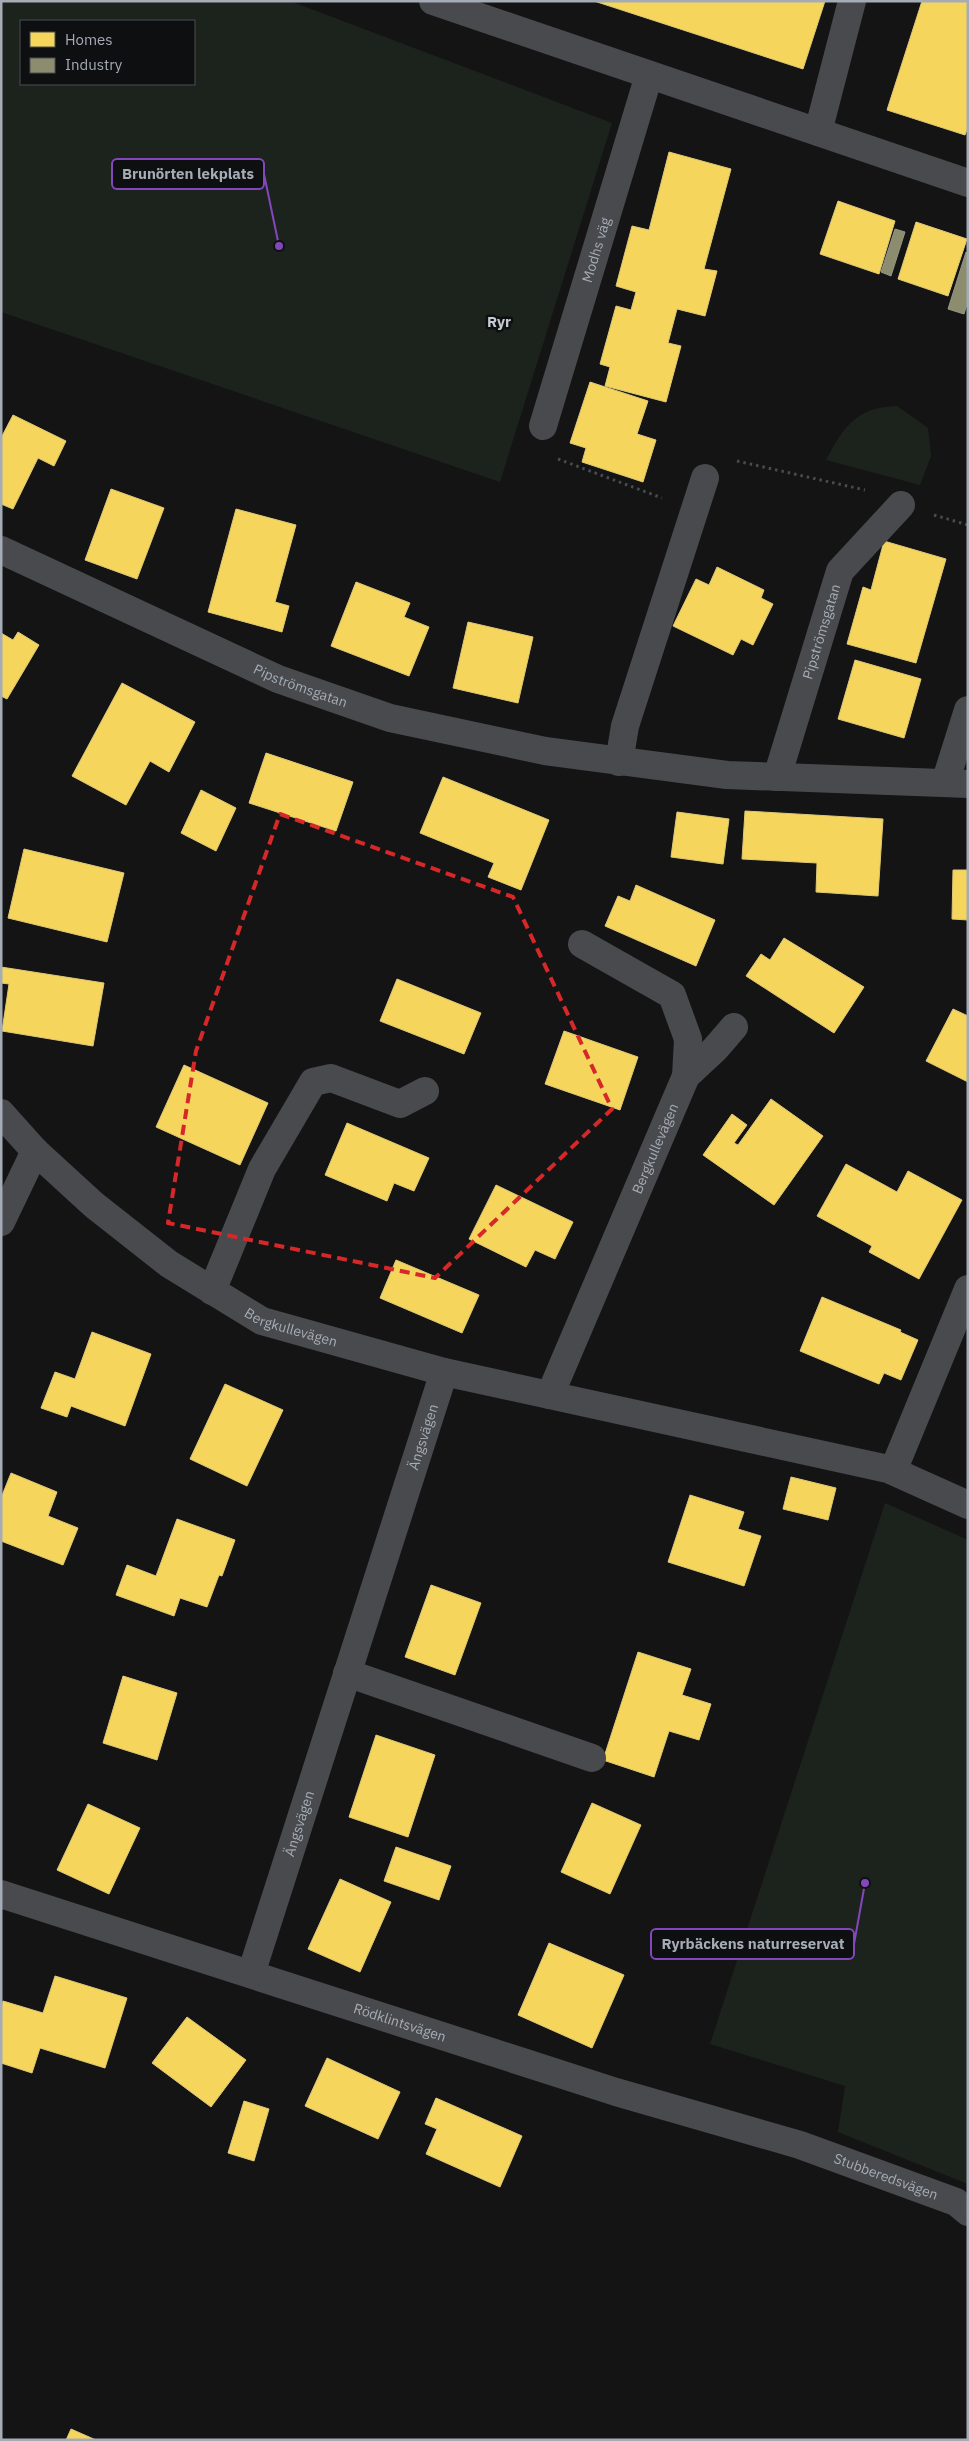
<svg xmlns="http://www.w3.org/2000/svg" width="969" height="2441" font-family="'IBM Plex Sans',sans-serif">
<style>
.green{fill:#1c231d;fill-rule:evenodd}
.homes{fill:#f6d55c;stroke:#dec977}
.industry{fill:#8c8c6e;stroke:#949684}
.lines{fill:none;stroke-linecap:round;stroke-linejoin:round}
.path{stroke:#4a4b4f;stroke-width:3;stroke-dasharray:2.5 4;stroke-linecap:butt}
.minor{stroke:#484a4d;stroke-width:28}
.marked{fill:none;stroke:#d62828;stroke-width:4;stroke-dasharray:10 6;stroke-linejoin:round}
.labels{text-anchor:middle;dominant-baseline:central;stroke-width:5;stroke-linejoin:round;paint-order:stroke}
.street-label{font-size:14px;fill:#a5acb6;stroke:#0e0f10}
.neighbourhood-label{font-size:15px;font-weight:bold;fill:#c6cad2;stroke:#0e0f10}
.leader{fill:none;stroke:#8346bd;stroke-width:2}
.callout-dot{fill:#8346bd;stroke:#0e0f10;stroke-width:2}
.callout{fill:#0e0f10;stroke:#8346bd;stroke-width:2}
.callout-label{font-size:15px;text-anchor:middle;font-weight:bold;fill:#a5acb6}
</style>
<rect width="100%" height="100%" fill="#141414"/>
<g class="green">
<path d="M1,1H290L612,123L500,482L1,312ZM194,21V84H21V21Z"/>
<path d="M897,406L928,428L931,456L920,485L826,460C843,427 857,407 897,406Z"/>
<polygon points="885,1503 968,1540 968,2184 838,2132 845,2086 710,2044"/>
</g>
<g class="homes">
<polygon points="594,1 825,1 803,69"/>
<polygon points="922,1 968,1 968,127 965,135 887,110"/>
<polygon points="669,152 731,169 704,269 717,271 705,316 677,309 668,343 681,346 666,402 605,386 610,367 600,364 616,306 631,310 636,292 616,286 632,226 649,230"/>
<polygon points="838,201 895,221 879,274 820,254"/>
<polygon points="916,222 967,239 948,296 898,279"/>
<polygon points="590,382 648,401 637,434 656,440 643,482 582,462 586,448 570,443"/>
<polygon points="13,415 66,441 54,466 38,458 13,509 1,504 1,438"/>
<polygon points="111,489 164,508 137,579 85,560"/>
<polygon points="236,509 296,525 275,602 289,606 282,632 208,612"/>
<polygon points="884,541 946,559 916,663 847,644 863,587 871,590"/>
<polygon points="717,567 764,590 761,598 773,604 753,645 741,639 733,655 673,626 696,579 709,585"/>
<polygon points="356,582 410,603 404,617 429,627 409,676 331,646"/>
<polygon points="468,622 533,637 518,703 453,688"/>
<polygon points="18,632 39,645 7,699 1,696 1,633 13,640"/>
<polygon points="855,660 921,679 904,738 838,719"/>
<polygon points="122,683 195,722 169,772 150,761 126,805 72,776"/>
<polygon points="266,753 353,782 336,831 249,803"/>
<polygon points="443,777 549,820 521,890 488,877 494,863 420,833"/>
<polygon points="201,790 236,808 216,851 181,833"/>
<polygon points="745,811 883,819 878,896 816,892 817,863 742,859"/>
<polygon points="677,812 729,819 723,864 671,857"/>
<polygon points="24,849 124,873 107,942 8,918"/>
<polygon points="953,870 968,870 968,920 952,919"/>
<polygon points="636,885 715,920 696,966 605,926 618,896 630,901"/>
<polygon points="784,938 864,987 834,1033 746,976 761,954 770,960"/>
<polygon points="1,967 104,983 93,1046 2,1031 9,984 1,983"/>
<polygon points="397,979 481,1013 464,1054 380,1021"/>
<polygon points="953,1009 968,1016 968,1082 926,1061"/>
<polygon points="564,1031 638,1057 620,1110 545,1084"/>
<polygon points="184,1065 268,1103 240,1165 156,1127"/>
<polygon points="771,1099 823,1136 774,1205 703,1155 732,1114 747,1125 734,1143 738,1145"/>
<polygon points="347,1123 429,1158 414,1191 394,1183 387,1201 325,1175"/>
<polygon points="846,1164 897,1192 908,1171 962,1200 919,1279 869,1252 872,1246 817,1216"/>
<polygon points="496,1185 573,1222 555,1259 535,1250 526,1267 469,1239"/>
<polygon points="396,1260 479,1295 462,1333 380,1298"/>
<polygon points="822,1297 901,1330 900,1332 918,1340 901,1380 884,1373 879,1384 800,1351"/>
<polygon points="92,1332 151,1354 125,1426 71,1406 67,1417 41,1408 55,1372 75,1379"/>
<polygon points="225,1384 283,1410 247,1486 190,1459"/>
<polygon points="11,1473 57,1492 48,1516 78,1528 63,1565 1,1541 1,1498"/>
<polygon points="791,1477 836,1488 828,1520 783,1509"/>
<polygon points="690,1495 744,1512 738,1529 761,1536 744,1586 668,1562"/>
<polygon points="177,1519 235,1540 222,1576 219,1575 207,1607 180,1598 174,1616 116,1595 127,1565 156,1576"/>
<polygon points="431,1585 481,1603 455,1675 405,1657"/>
<polygon points="638,1652 691,1669 682,1695 711,1704 699,1740 669,1731 654,1777 603,1760"/>
<polygon points="123,1676 177,1693 157,1760 103,1743"/>
<polygon points="376,1735 435,1755 408,1837 349,1817"/>
<polygon points="592,1803 641,1825 610,1894 561,1872"/>
<polygon points="88,1804 140,1828 109,1894 57,1870"/>
<polygon points="396,1847 451,1866 439,1900 384,1881"/>
<polygon points="340,1879 391,1902 360,1972 308,1949"/>
<polygon points="549,1943 624,1975 592,2048 518,2015"/>
<polygon points="55,1976 127,1998 105,2068 40,2048 32,2073 1,2063 1,2008 3,2001 43,2013"/>
<polygon points="187,2017 246,2060 211,2107 152,2063"/>
<polygon points="327,2058 400,2092 378,2139 305,2106"/>
<polygon points="436,2098 522,2136 500,2187 426,2154 437,2129 425,2124"/>
<polygon points="244,2101 269,2109 254,2161 228,2153"/>
<polygon points="71,2429 96,2440 66,2440"/>
</g>
<g class="industry">
<polygon points="895,229 905,232 891,276 881,272"/>
<polygon points="966,252 968,253 968,301 964,314 948,309"/>
</g>
<g class="lines">
<g class="path">
<polyline points="558,459 662,498"/>
<polyline points="737,461 865,490"/>
<polyline points="934,515 968,525"/>
</g>
<g class="minor">
<polyline points="433,1 968,183"/>
<polyline points="818,132 852,1"/>
<path id="s1" d="M543,426L649,75"/>
<path id="s2" d="M1,550L278,679L390,718L545,751L727,775L968,784"/>
<polyline points="619,762 625,726 705,478"/>
<path id="s3" d="M777,777L840,571L901,505"/>
<polyline points="945,783 968,710"/>
<polyline points="686,1076 715,1049 734,1027"/>
<path id="s4" d="M1,1113L35,1151L94,1205L169,1264L262,1321L444,1372L888,1469L968,1505"/>
<polyline points="1,1222 35,1151"/>
<polyline points="212,1291 262,1169 313,1082 331,1078 400,1104 425,1091"/>
<path id="s5" d="M550,1395L686,1076L688,1039L672,995L582,944"/>
<polyline points="893,1471 968,1289"/>
<polyline points="347,1673 592,1758"/>
<path id="s6" d="M1,1894L616,2092L800,2145L956,2202L968,2212"/>
<path id="s7" d="M251,1974L444,1372"/>
</g>
</g>
<path class="marked" d="M280,814L513,897L612,1109L435,1278L168,1223L196,1051Z"/>
<g class="labels">
<g class="street-label">
<text stroke="none"><textPath href="#s1" startOffset="184">Modhs väg</textPath></text>
<text stroke="none"><textPath href="#s3" startOffset="152">Pipströmsgatan</textPath></text>
<text stroke="none"><textPath href="#s2" startOffset="329">Pipströmsgatan</textPath></text>
<text stroke="none"><textPath href="#s5" startOffset="268">Bergkullevägen</textPath></text>
<text stroke="none"><textPath href="#s4" startOffset="365">Bergkullevägen</textPath></text>
<text stroke="none"><textPath href="#s7" startOffset="564">Ängsvägen</textPath></text>
<text stroke="none"><textPath href="#s7" startOffset="158">Ängsvägen</textPath></text>
<text stroke="none"><textPath href="#s6" startOffset="419">Rödklintsvägen</textPath></text>
<text stroke="none"><textPath href="#s6" startOffset="929">Stubberedsvägen</textPath></text>
</g>
<g class="neighbourhood-label">
<text x="499" y="321">Ryr</text>
</g>
</g>
<path class="leader" d="M279 246L264 174M865 1883L854 1944"/>
<g class="callout-dot">
<circle cx="279" cy="246" r="5"/>
<circle cx="865" cy="1883" r="5"/>
</g>
<g class="callout">
<rect x="112" y="159" width="152" height="30" rx="5"/>
<rect x="651" y="1929" width="203" height="30" rx="5"/>
</g>
<g class="callout-label">
<text x="188" y="179">Brunörten lekplats</text>
<text x="753" y="1949">Ryrbäckens naturreservat</text>
</g>
<rect width="969" height="2441" fill="none" stroke="#a5acb6" stroke-width="5"/>
<rect x="20" y="20" width="175" height="65" fill="#0e0f10" stroke="#4a4e52"/>
<rect x="30" y="32" width="25" height="15" fill="#f6d55c" stroke="#4a4e52"/>
<text x="65" y="45" font-size="15" fill="#a5acb6">Homes</text>
<rect x="30" y="58" width="25" height="15" fill="#8c8c6e" stroke="#4a4e52"/>
<text x="65" y="70" font-size="15" fill="#a5acb6">Industry</text>
</svg>
